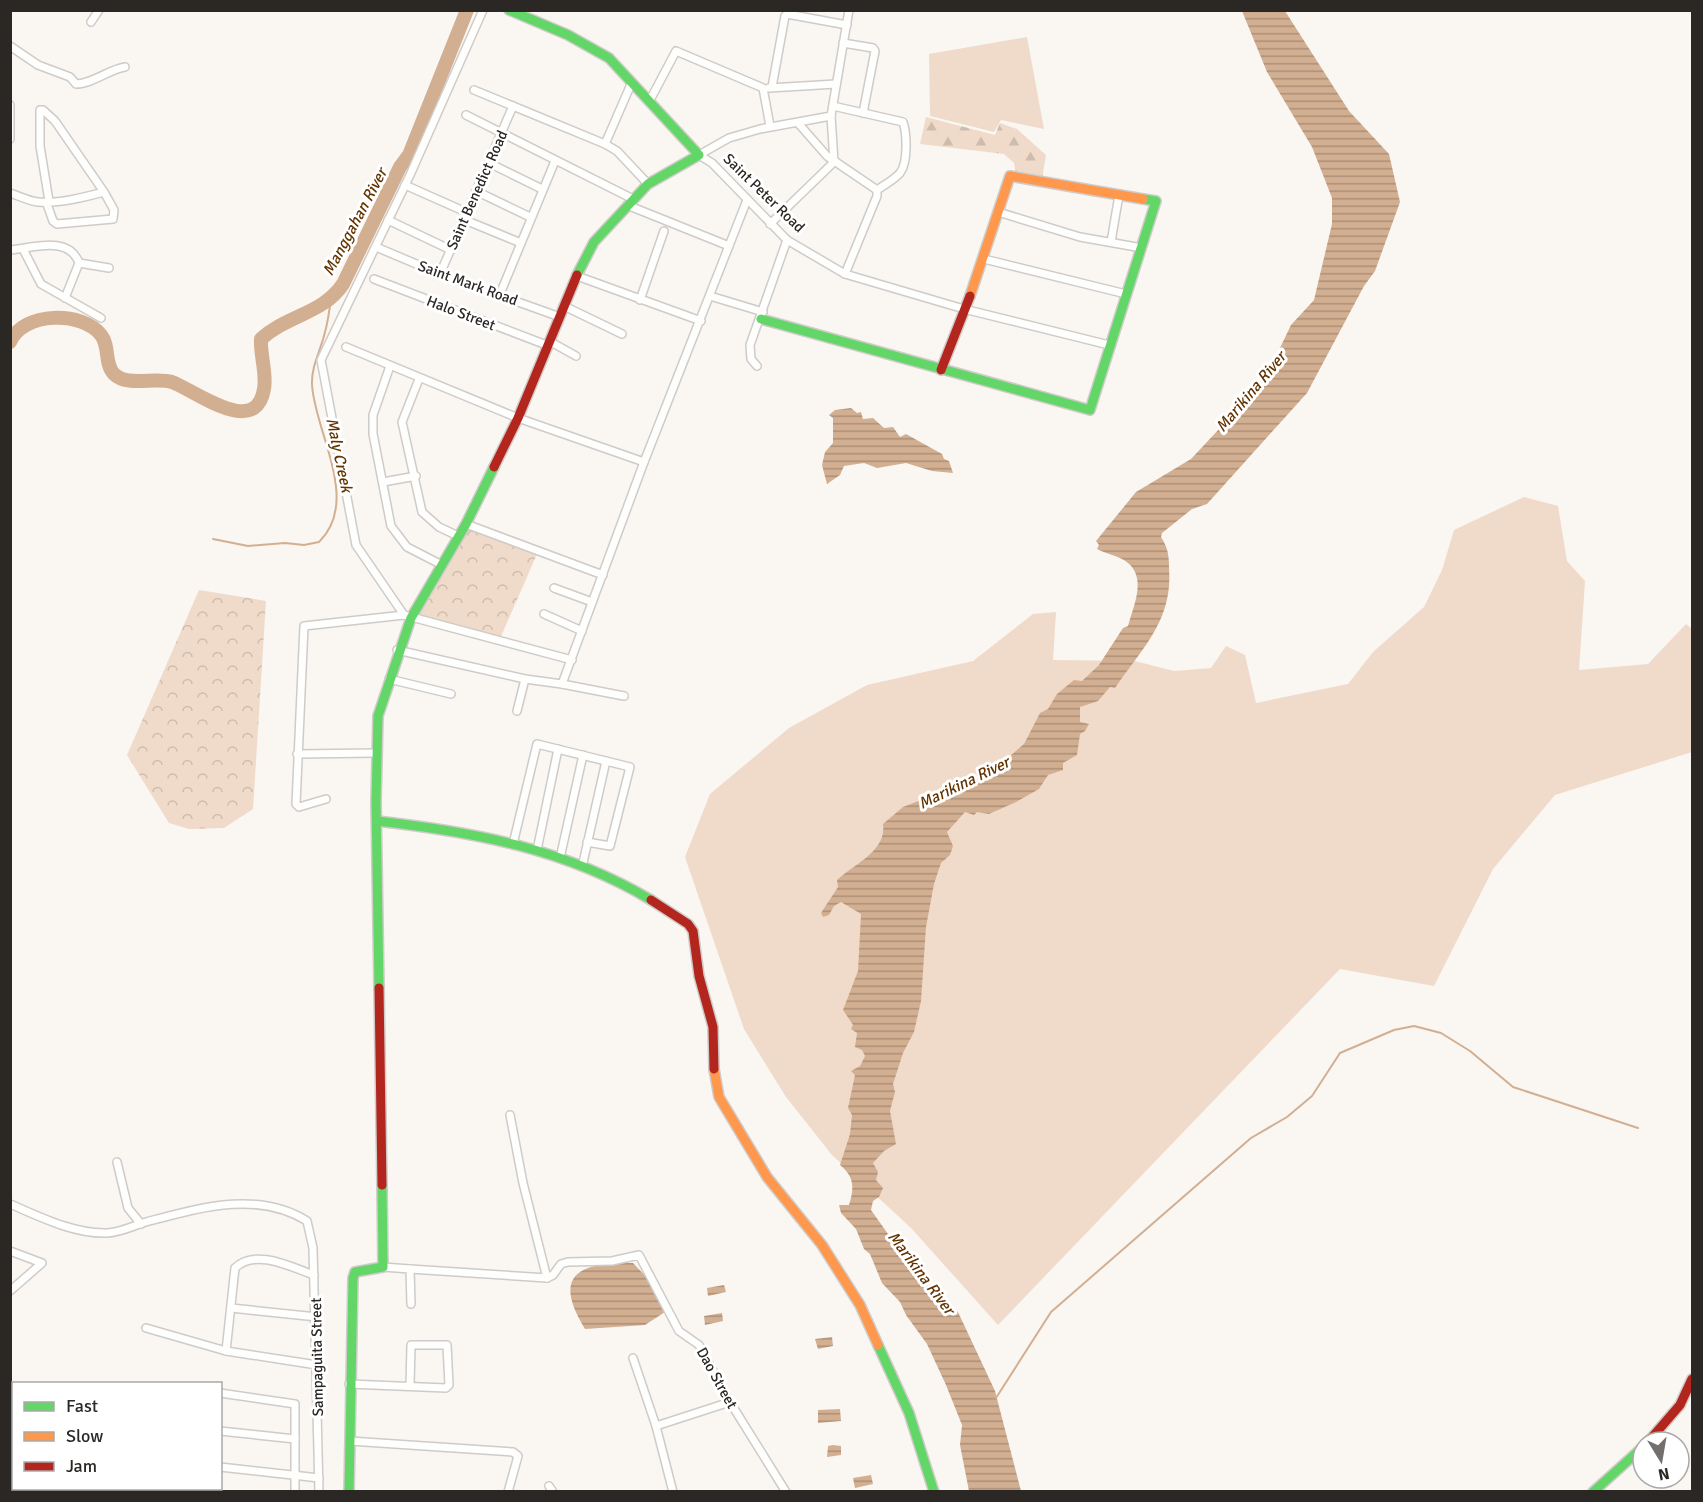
<svg xmlns="http://www.w3.org/2000/svg" width="1703" height="1502" font-family="Signika,sans-serif">
<style>
.grass{fill:#f0dbca}
.forest{fill:url(#forest-firs)}
.park{fill:url(#park-crowns)}
.water{fill:url(#water-rules)}
.lines{fill:none;stroke-linecap:round;stroke-linejoin:round}
.stream{stroke:#d3af92;stroke-width:2}
.river{stroke:#d3af92;stroke-width:14}
.street-casing{stroke:#cfcbc8;stroke-width:10}
.fast-casing{stroke:#cfcbc8;stroke-width:12}
.slow-casing{stroke:#cfcbc8;stroke-width:12}
.jam-casing{stroke:#cfcbc8;stroke-width:12}
.street{stroke:#fefefd;stroke-width:7}
.fast{stroke:#63d668;stroke-width:9}
.slow{stroke:#ff974d;stroke-width:9}
.jam{stroke:#b3261e;stroke-width:9}
.labels{text-anchor:middle;dominant-baseline:central;stroke-width:6;stroke-linejoin:round;paint-order:stroke}
.street-label{font-size:15px;fill:#2b2724;stroke:#fff}
.water-label{font-size:16px;font-style:italic;fill:#633401;stroke:#fff}
</style>
<defs>
<pattern id="forest-firs" width="22" height="20" patternUnits="userSpaceOnUse" patternTransform="scale(1.5)"><rect width="22" height="20" fill="#f0dbca"/><path d="M5 1l3.5 6h-7zM16 11l3.5 6h-7z" fill="#cebcad"/></pattern>
<pattern id="park-crowns" width="20" height="18" patternUnits="userSpaceOnUse" patternTransform="scale(1.5)"><rect width="20" height="18" fill="#f0dbca"/><path d="M2 6a3 3 0 1 1 6 0M12 15a3 3 0 1 1 6 0" fill="none" stroke="#cebcad"/></pattern>
<pattern id="water-rules" width="6" height="5" patternUnits="userSpaceOnUse" patternTransform="scale(1.5)"><rect width="6" height="5" fill="#d3af92"/><path d="M0 2.5h6" fill="none" stroke="#ab8e77"/></pattern>
</defs>
<rect width="100%" height="100%" fill="#faf6f2"/>
<g class="grass">
<polygon points="1027,37 1044,129 1001,120 994,132 930,116 929,54"/>
<polygon points="1524,497 1558,506 1567,561 1585,581 1579,670 1648,664 1686,624 1692,629 1692,752 1555,795 1493,869 1434,986 1340,969 998,1325 911,1228 832,1155 786,1097 744,1029 685,857 710,794 789,728 867,685 973,661 1033,614 1056,612 1053,660 1135,661 1174,671 1211,668 1226,646 1245,655 1256,703 1348,684 1373,652 1424,607 1442,570 1454,530"/>
</g>
<polygon class="forest" points="926,117 995,135 1000,123 1017,129 1046,155 1042,179 1017,177 1014,163 1004,154 920,144"/>
<g class="park">
<polygon points="468,528 537,554 499,641 415,622"/>
<polygon points="199,590 266,601 253,809 224,828 189,829 169,823 127,755"/>
</g>
<g class="water">
<path d="M1242,11H1285L1349,111L1389,154L1400,202L1375,271L1364,286L1307,393L1207,504L1192,509L1162,533L1161,537C1168,548 1169,555 1169,568C1173,620 1143,647 1115,688L1110,687L1098,701L1080,707V722L1089,724L1085,731L1080,734L1077,755L1063,763V770L1048,775L1039,789L1016,802L989,814L977,812L974,815L965,812L947,832L953,846L950,855L941,863L934,884L926,927L921,1001L914,1032L903,1053L893,1084L895,1092L890,1111L896,1144L884,1151L873,1163L878,1172L876,1180L883,1188L879,1197L873,1201L871,1210L893,1241L904,1248L949,1307L958,1312L995,1391L1021,1491H969L960,1445L962,1425L946,1385L927,1344L906,1315L900,1302L882,1283L870,1254L864,1249L856,1229L841,1213L839,1205H849C854,1189 855,1177 840,1165L850,1134L852,1115L848,1108L855,1075L851,1071L860,1066L865,1056L862,1050L855,1047L857,1033L851,1029L853,1025L843,1010L858,971L861,914L841,902L834,906L829,915L823,917L821,913L838,887L837,880C854,864 887,851 883,824L903,807L970,781L1010,756L1024,744L1040,713L1048,709L1057,694L1074,680L1082,681L1099,665L1123,628L1128,626C1133,607 1147,579 1128,563C1120,556 1106,554 1097,549L1099,545L1096,541L1136,492L1191,459L1221,427L1270,369L1291,325L1314,300L1332,224V198L1312,147L1267,72Z"/>
<polygon points="851,408 857,413 861,412 863,419 873,418 884,428 893,427 900,437 906,434 942,454 944,459 949,461 953,473 932,471 906,463 877,468 864,463 844,466 840,475 827,484 822,465 825,452 833,443 833,418 829,415 835,410"/>
<path d="M633,1263L654,1285L665,1312L645,1325L585,1329C551,1274 580,1262 633,1263Z"/>
<polygon points="724,1285 726,1292 708,1296 707,1288"/>
<polygon points="722,1313 723,1321 705,1325 704,1316"/>
<polygon points="832,1337 833,1346 818,1349 815,1339"/>
<polygon points="840,1409 841,1421 818,1423 818,1410"/>
<polygon points="833,1445 841,1446 841,1455 827,1457 828,1446"/>
<polygon points="871,1475 873,1484 855,1488 853,1478"/>
</g>
<g class="lines">
<g class="stream">
<path d="M213,539L248,546L285,543L304,545L319,542C361,501 315,433 312,385C311,366 321,350 325,332C328,322 329,311 331,300"/>
<polyline points="996,1398 1051,1312 1251,1138 1287,1117 1312,1096 1340,1053 1394,1030 1414,1026 1441,1033 1470,1051 1513,1087 1638,1128"/>
</g>
<path class="river" d="M10,342C23,311 83,311 101,335C110,346 104,364 114,374C127,387 155,377 172,382C194,390 256,439 264,389C267,374 260,355 261,339C287,315 323,314 343,284L400,167L409,155L467,10"/>
<defs>
<g id="street">
<polyline points="483,10 410,175 321,360 356,545 404,615 572,660"/>
<polyline points="91,22 99,10"/>
<polyline points="843,43 873,48 875,51 863,113"/>
<path d="M10,46L38,65L70,77L76,84C92,84 110,69 125,67"/>
<polyline points="772,87 785,16 787,14 847,25"/>
<polyline points="769,88 836,84"/>
<polyline points="474,90 605,144 617,151 648,184"/>
<polyline points="649,102 676,51 763,88 770,126"/>
<polyline points="10,105 10,139"/>
<path d="M833,106L903,122C907,134 908,163 900,173C894,180 884,185 877,190V196L845,274"/>
<polyline points="466,115 633,199"/>
<polyline points="798,123 827,156 877,190"/>
<polyline points="605,144 632,82"/>
<polyline points="699,155 712,163 787,240 845,274 964,309 1109,345"/>
<polyline points="699,155 729,138 760,129 831,116"/>
<polyline points="489,163 542,189"/>
<polyline points="405,185 468,213"/>
<polyline points="478,192 530,217"/>
<path d="M10,193C19,196 29,201 38,202C58,204 85,197 104,192L55,121L43,110H40V146L49,201L47,204L53,221L57,224L113,219L114,210L104,192"/>
<polyline points="627,205 729,246"/>
<polyline points="998,212 1080,237 1142,248"/>
<polyline points="388,220 451,250"/>
<polyline points="465,220 521,243"/>
<polyline points="770,224 834,162 831,116 849,10"/>
<polyline points="1111,242 1119,195"/>
<polyline points="376,247 440,274 560,317"/>
<polyline points="23,249 41,284 101,318"/>
<path d="M10,250C33,248 69,235 79,263L65,298"/>
<polyline points="984,259 1126,294"/>
<polyline points="79,263 109,268"/>
<polyline points="440,274 513,106"/>
<polyline points="577,276 701,321"/>
<polyline points="374,279 549,346"/>
<polyline points="500,294 555,161"/>
<polyline points="710,296 763,312"/>
<polyline points="640,300 664,231"/>
<polyline points="564,306 622,334"/>
<polyline points="551,342 576,356"/>
<polyline points="346,347 518,418 644,462"/>
<polyline points="390,366 373,415 373,434 391,526 407,547 442,565"/>
<polyline points="757,366 751,359 750,345 787,240"/>
<polyline points="419,379 402,422 422,512 439,527 458,536"/>
<polyline points="383,482 416,476"/>
<polyline points="466,524 603,575"/>
<polyline points="554,588 592,602"/>
<polyline points="544,614 582,631"/>
<polyline points="397,650 525,679 562,684 644,462 747,200"/>
<polyline points="389,679 451,694"/>
<polyline points="562,684 624,696"/>
<polyline points="517,711 525,679"/>
<polyline points="297,754 376,753"/>
<polyline points="326,799 299,807 296,804 304,626 404,615"/>
<polyline points="513,844 537,744 630,767 610,846 587,842"/>
<polyline points="537,850 558,749"/>
<polyline points="560,858 583,755"/>
<polyline points="582,867 606,761"/>
<polyline points="510,1115 523,1183 547,1278"/>
<polyline points="117,1162 128,1208 141,1224"/>
<path d="M10,1204C40,1217 74,1234 107,1233C122,1232 132,1226 146,1222C199,1208 257,1190 307,1221L313,1248L319,1492"/>
<polyline points="10,1251 42,1263 10,1291"/>
<polyline points="383,1267 410,1269 411,1304"/>
<polyline points="410,1269 547,1278 553,1275 561,1264 568,1262 612,1261 639,1255 679,1331 699,1345 730,1402 786,1492"/>
<polyline points="231,1308 317,1317"/>
<polyline points="146,1328 226,1351 317,1365"/>
<path d="M226,1351L235,1268C255,1248 291,1267 314,1275"/>
<polyline points="633,1358 656,1426"/>
<polyline points="349,1384 446,1388 449,1385 447,1345 411,1345 410,1386"/>
<polyline points="220,1393 295,1404 295,1492"/>
<polyline points="220,1431 295,1439"/>
<polyline points="350,1441 513,1452 518,1456 508,1492"/>
<polyline points="220,1467 319,1478"/>
<polyline points="10,1469 14,1470"/>
<polyline points="549,1486 553,1492"/>
<polyline points="158,1488 161,1488"/>
<polyline points="82,1492 83,1488"/>
<polyline points="99,1492 99,1488"/>
<polyline points="197,1492 197,1488"/>
<polyline points="673,1492 656,1426 730,1402"/>
</g>
<g id="fast">
<polyline points="509,10 568,35 609,58 699,155 648,184 594,242 577,275"/>
<polyline points="761,319 1090,410 1156,201 1143,199"/>
<path d="M377,821C474,832 566,849 651,900"/>
<polyline points="379,988 376,802 378,716 411,618 466,524 494,467"/>
<polyline points="878,1345 909,1413 934,1492"/>
<polyline points="349,1492 353,1278 355,1272 383,1267 382,1185"/>
<polyline points="1593,1492 1643,1447"/>
</g>
<g id="slow">
<polyline points="970,296 1010,176 1143,199"/>
<polyline points="714,1069 719,1097 767,1177 822,1245 860,1305 878,1345"/>
</g>
<g id="jam">
<polyline points="941,370 970,296"/>
<polyline points="494,467 518,418 577,275"/>
<polyline points="651,900 688,924 693,931 699,976 713,1027 714,1069"/>
<polyline points="379,988 382,1185"/>
<polyline points="1648,1442 1680,1405 1692,1379"/>
</g>
</defs>
<use href="#street" class="street-casing"/>
<use href="#fast" class="fast-casing"/>
<use href="#slow" class="slow-casing"/>
<use href="#jam" class="jam-casing"/>
<use href="#street" class="street"/>
<use href="#fast" class="fast"/>
<use href="#slow" class="slow"/>
<use href="#jam" class="jam"/>
</g>
<g class="labels">
<g class="street-label">
<text transform="translate(477 190) rotate(-66)">Saint Benedict Road</text>
<text transform="translate(764 193) rotate(44)">Saint Peter Road</text>
<text transform="translate(468 283) rotate(20)">Saint Mark Road</text>
<text transform="translate(461 313) rotate(21)">Halo Street</text>
<text transform="translate(317 1357) rotate(-91)">Sampaguita Street</text>
<text transform="translate(717 1378) rotate(61)">Dao Street</text>
</g>
<g class="water-label">
<text transform="translate(355 222) rotate(-62)">Manggahan River</text>
<text transform="translate(1251 392) rotate(-50)">Marikina River</text>
<text transform="translate(339 455) rotate(78)">Maly Creek</text>
<text transform="translate(964 783) rotate(-26)">Marikina River</text>
<text transform="translate(921 1273) rotate(53)">Marikina River</text>
</g>
</g>
<rect width="1703" height="1502" fill="none" stroke="#2b2724" stroke-width="24"/>
<rect x="12" y="1382" width="210" height="108" fill="#ffffff" stroke="#aaa9a7" stroke-width="1.5"/>
<rect x="24" y="1402" width="30" height="9" fill="#63d668" stroke="#aaa9a7" stroke-width="1.5"/>
<text x="66" y="1412" font-size="18" fill="#2b2724">Fast</text>
<rect x="24" y="1432" width="30" height="9" fill="#ff974d" stroke="#aaa9a7" stroke-width="1.5"/>
<text x="66" y="1442" font-size="18" fill="#2b2724">Slow</text>
<rect x="24" y="1462" width="30" height="9" fill="#b3261e" stroke="#aaa9a7" stroke-width="1.5"/>
<text x="66" y="1472" font-size="18" fill="#2b2724">Jam</text>
<g transform="translate(1661 1460) rotate(169)"><circle r="28" fill="#ffffff" stroke="#aaa9a7" stroke-width="1.5"/>
<path d="M0-4.5L10 22L0 15L-10 22Z" fill="#736f6c"/>
<text y="-9" font-size="16" font-weight="bold" text-anchor="middle" fill="#2b2724">N</text>
</g>
</svg>
